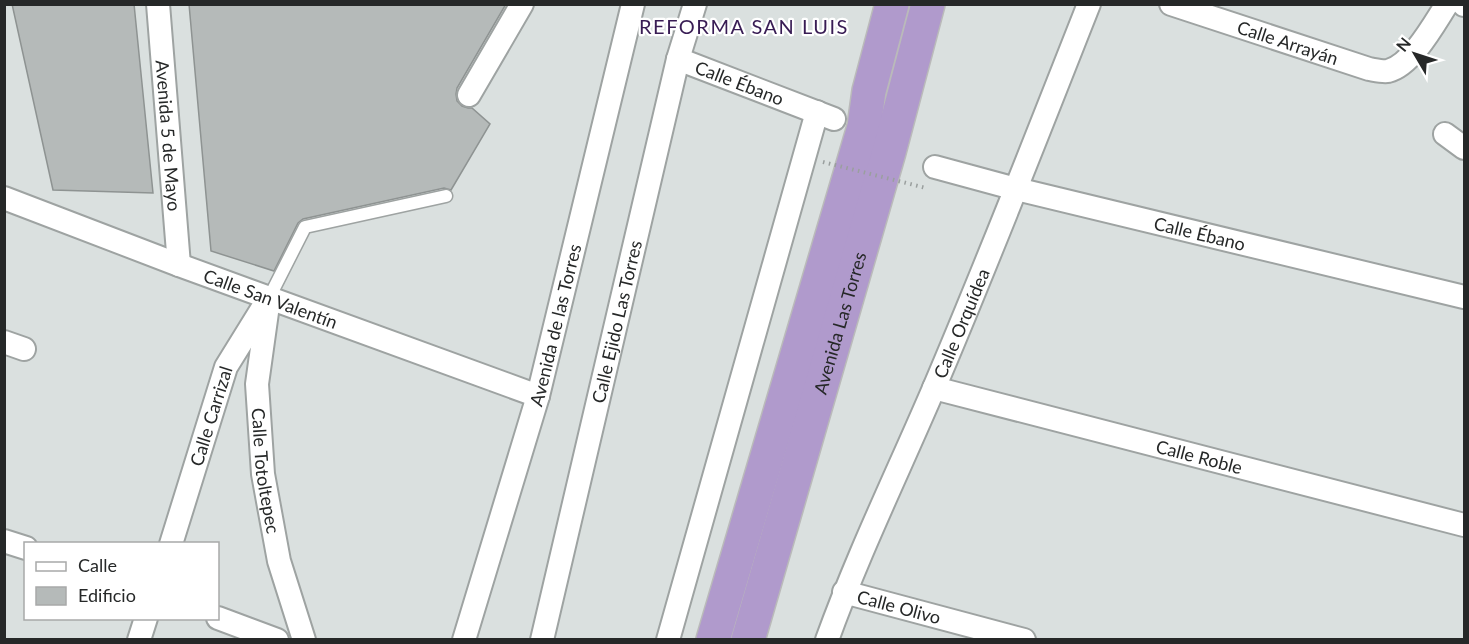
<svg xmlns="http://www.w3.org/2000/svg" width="1469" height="644" font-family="Lato,sans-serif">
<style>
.building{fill:#b5bab9;stroke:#8e9392;stroke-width:1.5}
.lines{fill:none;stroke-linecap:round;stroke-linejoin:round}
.service-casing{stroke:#9ea3a2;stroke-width:15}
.minor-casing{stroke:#9ea3a2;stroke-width:26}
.trunk-casing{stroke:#bababa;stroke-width:36}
.service{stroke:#fff;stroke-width:12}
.minor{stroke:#fff;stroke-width:22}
.trunk{stroke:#b09acc;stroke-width:33}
.path-bridge{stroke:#9a9f9e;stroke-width:4;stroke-dasharray:1.5 4.5;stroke-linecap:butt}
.labels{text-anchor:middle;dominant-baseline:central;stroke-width:4.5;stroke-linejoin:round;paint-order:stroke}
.street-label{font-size:18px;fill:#262828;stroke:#fff}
.neighbourhood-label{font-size:20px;letter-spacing:1.5px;fill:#381c54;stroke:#fff}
</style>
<rect width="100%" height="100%" fill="#dae0df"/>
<g class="building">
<polygon points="12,4 134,4 153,193 53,190"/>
<polygon points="189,4 506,4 457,88 456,94 457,101 462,106 468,108 472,108 490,124 451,190 444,188 303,219 298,223 274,271 211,251"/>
</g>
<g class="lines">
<defs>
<polyline id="service" points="269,298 305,227 446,196"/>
<g id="minor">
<path id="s1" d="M158,4L179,265"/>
<path id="s2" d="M1171,4L1369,69C1375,70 1383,72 1388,71C1412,65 1434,24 1447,4"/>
<polyline points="1463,4 1464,5"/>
<path id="s3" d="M678,59L834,119"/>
<polyline points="469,95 522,4"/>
<polyline points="1445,134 1464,148"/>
<path id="s4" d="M935,167L1016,189L1464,297"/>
<path id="s5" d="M4,198L179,265L538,396"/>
<path id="s6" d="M269,298L257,384L263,474L279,561L304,640"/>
<polyline points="4,342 24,349"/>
<path id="s7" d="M934,388L1464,525"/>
<polyline points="4,541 26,548"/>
<path id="s8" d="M171,544L226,367L265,304"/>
<path id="s9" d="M844,592L1024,640"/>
<polyline points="218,618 277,640"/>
<polyline points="139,640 146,618"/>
<path id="s10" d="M464,640L538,396L633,4"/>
<path id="s11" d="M542,640L678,59L695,4"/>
<polyline points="668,640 817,112"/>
<path id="s12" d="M827,640C858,554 898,472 934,388C988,262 1038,133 1089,4"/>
</g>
<g id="trunk">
<polyline points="713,640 864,127 869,91 892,4"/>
<path id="s13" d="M748,640L889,152L928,4"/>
</g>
</defs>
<use href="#service" class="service-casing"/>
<use href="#minor" class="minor-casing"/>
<use href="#trunk" class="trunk-casing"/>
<use href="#service" class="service"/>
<use href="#minor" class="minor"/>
<use href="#trunk" class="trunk"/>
<polyline class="path-bridge" points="823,162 926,188"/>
</g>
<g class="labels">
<g class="street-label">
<text stroke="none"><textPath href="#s2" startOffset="123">Calle Arrayán</textPath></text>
<text stroke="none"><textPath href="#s3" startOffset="66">Calle Ébano</textPath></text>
<text stroke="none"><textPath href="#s1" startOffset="132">Avenida 5 de Mayo</textPath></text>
<text stroke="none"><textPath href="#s4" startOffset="273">Calle Ébano</textPath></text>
<text stroke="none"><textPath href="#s5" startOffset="285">Calle San Valentín</textPath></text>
<text stroke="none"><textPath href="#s11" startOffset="327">Calle Ejido Las Torres</textPath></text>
<text stroke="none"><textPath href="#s13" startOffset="330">Avenida Las Torres</textPath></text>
<text stroke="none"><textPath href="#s12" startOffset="344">Calle Orquídea</textPath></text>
<text stroke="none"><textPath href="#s10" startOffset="328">Avenida de las Torres</textPath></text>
<text stroke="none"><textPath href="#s8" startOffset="134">Calle Carrizal</textPath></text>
<text stroke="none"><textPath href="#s7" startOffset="274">Calle Roble</textPath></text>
<text stroke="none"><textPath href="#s6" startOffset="174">Calle Totoltepec</textPath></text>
<text stroke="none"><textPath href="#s9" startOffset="57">Calle Olivo</textPath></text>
</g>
<g class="neighbourhood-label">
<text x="744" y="26">REFORMA SAN LUIS</text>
</g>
</g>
<rect width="1469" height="644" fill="none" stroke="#262828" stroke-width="12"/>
<rect x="24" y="542" width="195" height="78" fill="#ffffff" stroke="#a8a9a9" stroke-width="1.5"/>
<rect x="36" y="562" width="30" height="9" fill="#ffffff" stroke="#a8a9a9" stroke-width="1.5"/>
<text x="78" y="572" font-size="18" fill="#262828">Calle</text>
<rect x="36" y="587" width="30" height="18" fill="#b5bab9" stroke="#a8a9a9" stroke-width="1.5"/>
<text x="78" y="602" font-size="18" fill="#262828">Edificio</text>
<g transform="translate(1415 54) rotate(309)" stroke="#ffffff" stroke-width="4.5" paint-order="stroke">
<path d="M0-4.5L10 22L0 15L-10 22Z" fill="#262828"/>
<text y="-9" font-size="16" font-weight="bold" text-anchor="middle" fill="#262828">N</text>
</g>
</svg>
